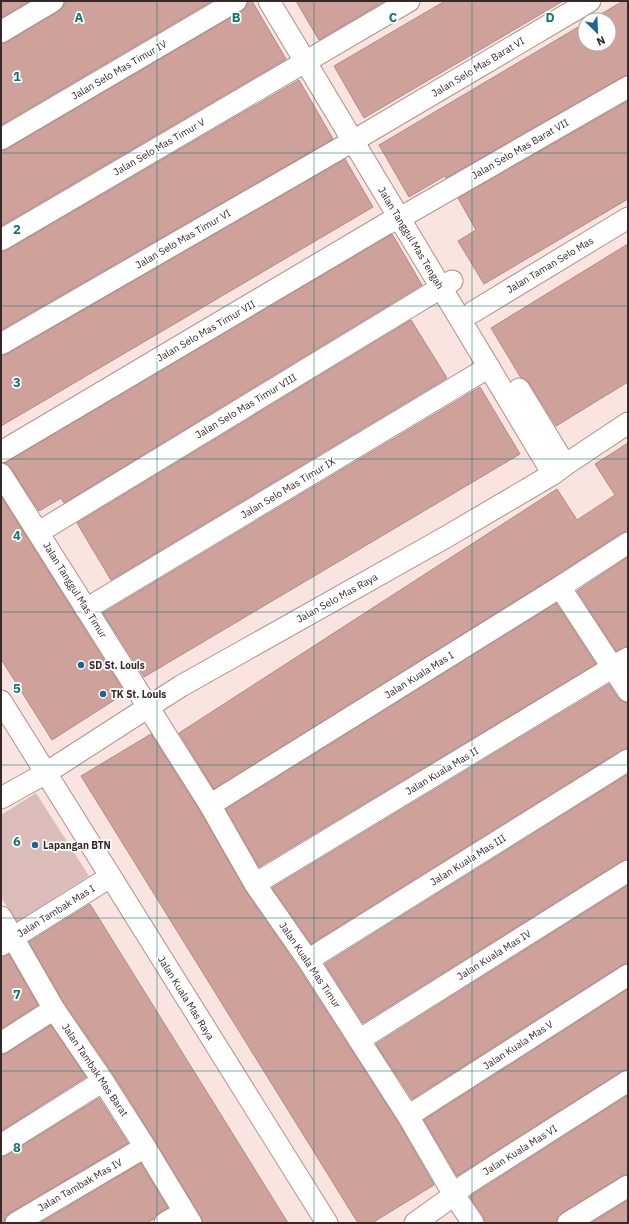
<svg xmlns="http://www.w3.org/2000/svg" width="629" height="1224" font-family="'IBM Plex Sans',sans-serif">
<style>
.green{fill:#dcbcb8}
.building{fill:#cea29b;stroke:#ad8b86}
.lines{fill:none;stroke-linecap:round;stroke-linejoin:round}
.minor-casing{stroke:#b18f8b;stroke-width:23}
.minor{stroke:#fff;stroke-width:21}
.grid{fill:none;stroke:#0f766e;stroke-width:1;stroke-opacity:0.55}
.poi-dot{fill:#1f6498;stroke:#fff;stroke-width:1.5}
.labels{text-anchor:middle;dominant-baseline:central;stroke-width:3.5;stroke-linejoin:round;paint-order:stroke}
.street-label{font-size:10px;fill:#362927;stroke:#fff}
.poi-label{font-size:10px;font-weight:bold;fill:#362927;stroke:#fff;text-anchor:start}
.grid-label{font-size:13px;text-anchor:middle;font-weight:bold;fill:#0f766e;stroke:#fff;stroke-width:3.5;stroke-linejoin:round;paint-order:stroke}
</style>
<rect width="100%" height="100%" fill="#fae4e0"/>
<polygon class="green" points="36,793 89,876 16,922 1,897 1,815"/>
<g class="building">
<polygon points="1,1 30,1 1,18"/>
<polygon points="65,1 212,1 1,125 1,44 7,42 59,11 63,7"/>
<polygon points="248,1 252,1 286,59 1,226 1,151 7,149 242,11 246,7"/>
<polygon points="296,1 385,1 319,40"/>
<polygon points="445,1 563,1 364,118 334,66"/>
<polygon points="623,1 628,1 628,75 622,77 446,178 445,176 409,197 379,145 585,23 585,44 609,44 609,20 591,20"/>
<polygon points="299,80 333,139 1,330 1,252 7,250"/>
<polygon points="628,101 628,199 484,284 458,241 476,230 458,198"/>
<polygon points="345,159 373,207 1,426 1,356 7,354"/>
<polygon points="392,234 422,285 64,503 61,498 39,511 11,468 5,463"/>
<polygon points="628,244 628,382 556,426 529,383 525,379 521,378 491,328"/>
<polygon points="411,320 447,378 111,580 77,523"/>
<polygon points="480,387 520,454 144,677 103,613"/>
<polygon points="628,443 628,531 621,533 554,577 214,789 179,733 557,489 577,520 615,495 595,464"/>
<polygon points="1,496 123,690 117,694 119,697 52,740 1,659"/>
<polygon points="628,557 628,646 616,651 577,591"/>
<polygon points="556,603 596,664 259,867 226,809"/>
<polygon points="609,684 618,698 622,701 628,703 628,748 622,750 311,944 272,888"/>
<polygon points="151,734 200,811 245,890 298,967 398,1122 434,1185 372,1223 358,1223 81,776"/>
<polygon points="628,774 628,859 622,861 363,1023 325,964"/>
<polygon points="628,885 628,963 622,965 412,1099 376,1044"/>
<polygon points="90,904 236,1139 288,1223 203,1223 201,1217 155,1141 113,1074 64,1003 29,942"/>
<polygon points="9,954 38,1005 1,1029 1,957"/>
<polygon points="628,989 628,1069 622,1071 457,1176 424,1120"/>
<polygon points="51,1025 86,1077 1,1131 1,1055 7,1053"/>
<polygon points="628,1095 628,1174 622,1176 562,1213 558,1217 556,1223 485,1223 483,1216 470,1197 472,1195"/>
<polygon points="99,1098 128,1143 10,1213 5,1217 4,1223 1,1223 1,1157 7,1155"/>
<polygon points="141,1163 168,1208 159,1213 154,1219 147,1223 40,1223"/>
<polygon points="628,1200 628,1223 591,1223"/>
</g>
<g class="lines">
<defs>
<g id="minor">
<polyline points="269,1 553,474"/>
<polyline points="1,32 53,1"/>
<polyline points="1,139 236,1"/>
<polyline points="1,240 409,1"/>
<polyline points="473,312 628,218"/>
<polyline points="1,344 365,134 590,1"/>
<polyline points="519,389 565,465"/>
<polyline points="1,452 386,224 400,218 628,87"/>
<polyline points="1,474 210,805 255,884 308,960 408,1116 454,1195 473,1223"/>
<polyline points="39,532 452,281"/>
<polyline points="560,587 628,691"/>
<polyline points="86,609 489,367"/>
<polyline points="1,701 327,1223"/>
<polyline points="1,798 46,773 181,686 446,537 553,474 565,465 628,423"/>
<polyline points="210,805 560,587 628,543"/>
<polyline points="255,884 628,658"/>
<polyline points="1,917 54,1009 103,1081 145,1147 191,1223"/>
<polyline points="1,945 110,877"/>
<polyline points="308,960 628,760"/>
<polyline points="359,1040 628,871"/>
<polyline points="1,1043 54,1009"/>
<polyline points="408,1116 628,975"/>
<polyline points="1,1145 103,1081"/>
<polyline points="16,1223 145,1147"/>
<polyline points="165,1223 184,1212"/>
<polyline points="415,1223 454,1195 465,1185 628,1081"/>
<polyline points="568,1223 628,1186"/>
</g>
</defs>
<use href="#minor" class="minor-casing"/>
<use href="#minor" class="minor"/>
</g>
<path class="grid" d="M157,1V1223M314,1V1223M472,1V1223M1,153H628M1,306H628M1,459H628M1,612H628M1,765H628M1,918H628M1,1071H628"/>
<g class="poi-dot">
<circle cx="81" cy="665" r="4"/>
<circle cx="103" cy="694" r="4"/>
<circle cx="35" cy="845" r="4"/>
</g>
<g class="labels">
<g class="street-label">
<text transform="translate(478 67) rotate(-31)">Jalan Selo Mas Barat VI</text>
<text transform="translate(119 70) rotate(-30)">Jalan Selo Mas Timur IV</text>
<text transform="translate(159 147) rotate(-30)">Jalan Selo Mas Timur V</text>
<text transform="translate(520 149) rotate(-30)">Jalan Selo Mas Barat VII</text>
<text transform="translate(411 238) rotate(59)">Jalan Tanggul Mas Tengah</text>
<text transform="translate(183 239) rotate(-30)">Jalan Selo Mas Timur VI</text>
<text transform="translate(550 265) rotate(-31)">Jalan Taman Selo Mas</text>
<text transform="translate(206 331) rotate(-30)">Jalan Selo Mas Timur VII</text>
<text transform="translate(246 406) rotate(-31)">Jalan Selo Mas Timur VIII</text>
<text transform="translate(288 488) rotate(-31)">Jalan Selo Mas Timur IX</text>
<text transform="translate(75 590) rotate(58)">Jalan Tanggul Mas Timur</text>
<text transform="translate(337 598) rotate(-29)">Jalan Selo Mas Raya</text>
<text transform="translate(419 675) rotate(-32)">Jalan Kuala Mas I</text>
<text transform="translate(442 771) rotate(-31)">Jalan Kuala Mas II</text>
<text transform="translate(468 860) rotate(-32)">Jalan Kuala Mas III</text>
<text transform="translate(56 911) rotate(-32)">Jalan Tambak Mas I</text>
<text transform="translate(494 955) rotate(-32)">Jalan Kuala Mas IV</text>
<text transform="translate(310 965) rotate(56)">Jalan Kuala Mas Timur</text>
<text transform="translate(186 998) rotate(58)">Jalan Kuala Mas Raya</text>
<text transform="translate(518 1045) rotate(-33)">Jalan Kuala Mas V</text>
<text transform="translate(95 1070) rotate(56)">Jalan Tambak Mas Barat</text>
<text transform="translate(520 1150) rotate(-32)">Jalan Kuala Mas VI</text>
<text transform="translate(80 1185) rotate(-30)">Jalan Tambak Mas IV</text>
</g>
<g class="poi-label">
<text x="89" y="665">SD St. Louis</text>
<text x="111" y="694">TK St. Louis</text>
<text x="43" y="845">Lapangan BTN</text>
</g>
</g>
<g class="grid-label">
<text x="79" y="22">A</text>
<text x="236" y="22">B</text>
<text x="393" y="22">C</text>
<text x="550" y="22">D</text>
<text x="17" y="81">1</text>
<text x="17" y="234">2</text>
<text x="17" y="387">3</text>
<text x="17" y="540">4</text>
<text x="17" y="693">5</text>
<text x="17" y="846">6</text>
<text x="17" y="999">7</text>
<text x="17" y="1152">8</text>
</g>
<rect width="629" height="1224" fill="none" stroke="#362927" stroke-width="4"/>
<g transform="translate(597 32) rotate(156)"><circle r="19" fill="#ffffff" stroke="#afa9a9"/>
<path d="M0-3L7 15L0 10L-7 15Z" fill="#1f6498"/>
<text y="-6" font-size="11" font-weight="bold" text-anchor="middle" fill="#362927">N</text>
</g>
</svg>
